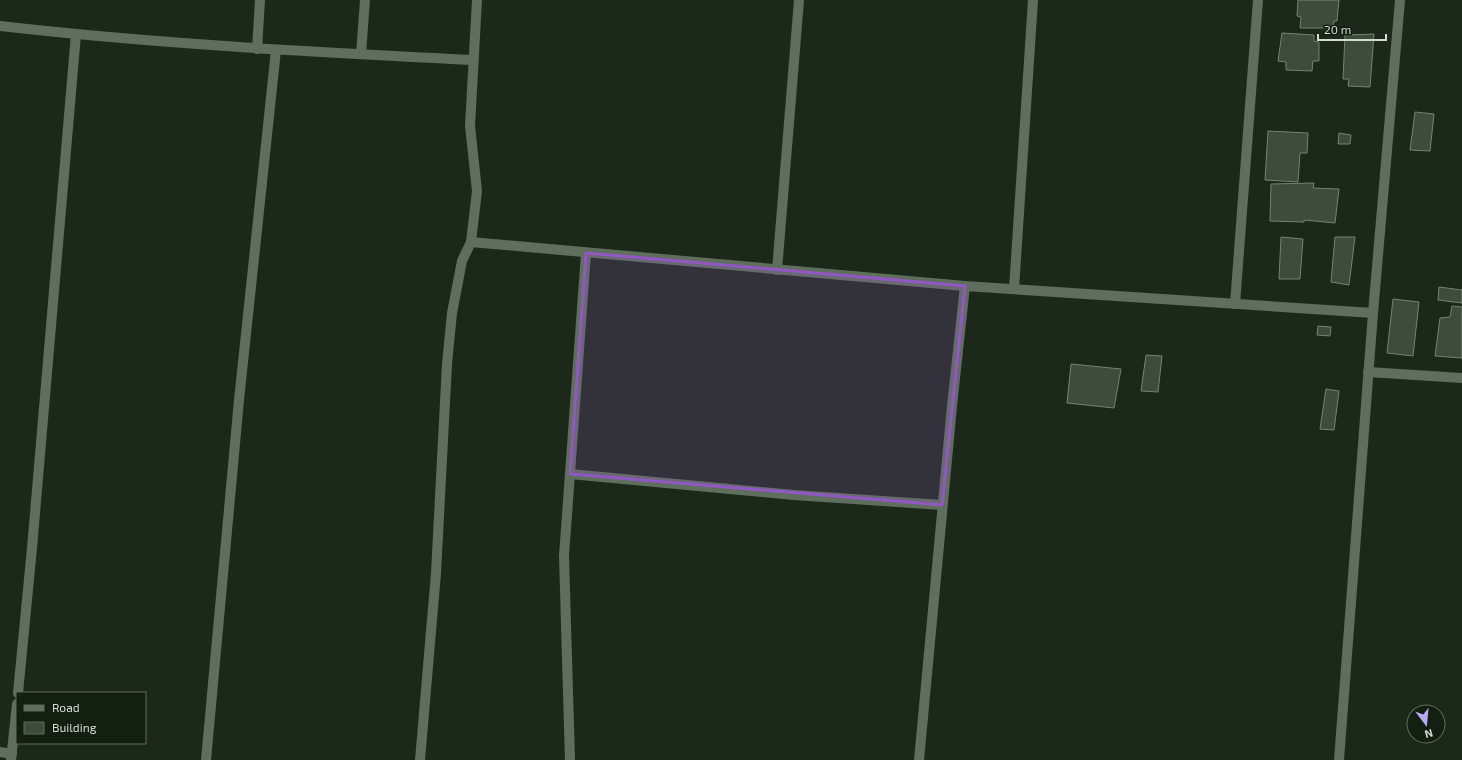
<svg xmlns="http://www.w3.org/2000/svg" width="1462" height="760" font-family="'Exo 2',sans-serif">
<style>
.building{fill:#3e4c3c;stroke:#748372}
.lines{fill:none;stroke-linecap:round;stroke-linejoin:round}
.minor{stroke:#606e5d;stroke-width:10}
.marked{fill:#9158c4;fill-opacity:0.2;stroke:#9158c4;stroke-width:3;stroke-linejoin:round}
</style>
<rect width="100%" height="100%" fill="#1c291a"/>
<g class="building">
<polygon points="1298,0 1339,0 1337,21 1334,21 1333,28 1300,28 1301,17 1297,16"/>
<polygon points="1282,33 1314,35 1314,41 1319,42 1319,61 1313,61 1312,71 1286,70 1286,62 1278,61"/>
<polygon points="1374,34 1370,87 1348,86 1349,79 1343,79 1345,35"/>
<polygon points="1415,112 1434,114 1430,151 1410,150"/>
<polygon points="1268,131 1308,133 1307,153 1300,153 1298,182 1265,180"/>
<polygon points="1339,133 1351,135 1350,144 1338,144"/>
<polygon points="1314,183 1313,188 1339,189 1335,223 1304,220 1304,222 1270,221 1271,184"/>
<polygon points="1281,237 1303,239 1300,279 1279,279"/>
<polygon points="1335,237 1355,237 1349,285 1331,282"/>
<polygon points="1439,287 1462,290 1462,303 1438,300"/>
<polygon points="1393,299 1419,302 1413,356 1387,353"/>
<polygon points="1452,306 1462,307 1462,358 1435,356 1440,318 1450,317"/>
<polygon points="1318,326 1331,327 1330,336 1317,335"/>
<polygon points="1146,355 1162,356 1158,392 1141,391"/>
<polygon points="1071,364 1121,369 1114,408 1067,403"/>
<polygon points="1326,389 1339,391 1334,430 1320,429"/>
</g>
<g class="lines">
<g class="minor">
<path d="M0,26C157,44 315,52 473,60"/>
<polyline points="257,49 260,0"/>
<polyline points="361,54 365,0"/>
<polyline points="471,242 965,286 1373,313"/>
<polyline points="777,270 799,0"/>
<polyline points="1014,289 1033,0"/>
<polyline points="1235,304 1258,0"/>
<polyline points="1368,372 1462,378"/>
<polyline points="570,474 794,495 942,505"/>
<polyline points="18,693 32,548 76,34"/>
<polyline points="0,752 12,754"/>
<polyline points="11,760 17,704"/>
<polyline points="206,760 239,400 276,50"/>
<polyline points="420,760 436,573 447,364 452,313 462,261 471,242 477,191 470,126 477,0"/>
<polyline points="570,760 564,556 586,253"/>
<polyline points="919,760 952,406 965,286"/>
<polyline points="1339,760 1373,313 1400,0"/>
</g>
</g>
<path class="marked" d="M586,253L965,286L942,505L570,474Z"/>
<rect x="16" y="692" width="130" height="52" fill="#131f11" stroke="#606b5e"/>
<rect x="24" y="705" width="20" height="6" fill="#606e5d" stroke="#606b5e"/>
<text x="52" y="712" font-size="12" fill="#d4dcd2">Road</text>
<rect x="24" y="722" width="20" height="12" fill="#3e4c3c" stroke="#606b5e"/>
<text x="52" y="732" font-size="12" fill="#d4dcd2">Building</text>
<g transform="translate(1426 724) rotate(164)"><circle r="19" fill="#131f11" stroke="#606b5e"/>
<path d="M0-3L7 15L0 10L-7 15Z" fill="#b7abf8"/>
<text y="-6" font-size="11" font-weight="bold" text-anchor="middle" fill="#d4dcd2">N</text>
</g>
<path d="M1318 34v6h68v-6" fill="none" stroke="#d4dcd2" stroke-width="2"/>
<text x="1324" y="34" font-size="12" fill="#d4dcd2" stroke="#131f11" stroke-width="3" paint-order="stroke">20 m</text>
</svg>
